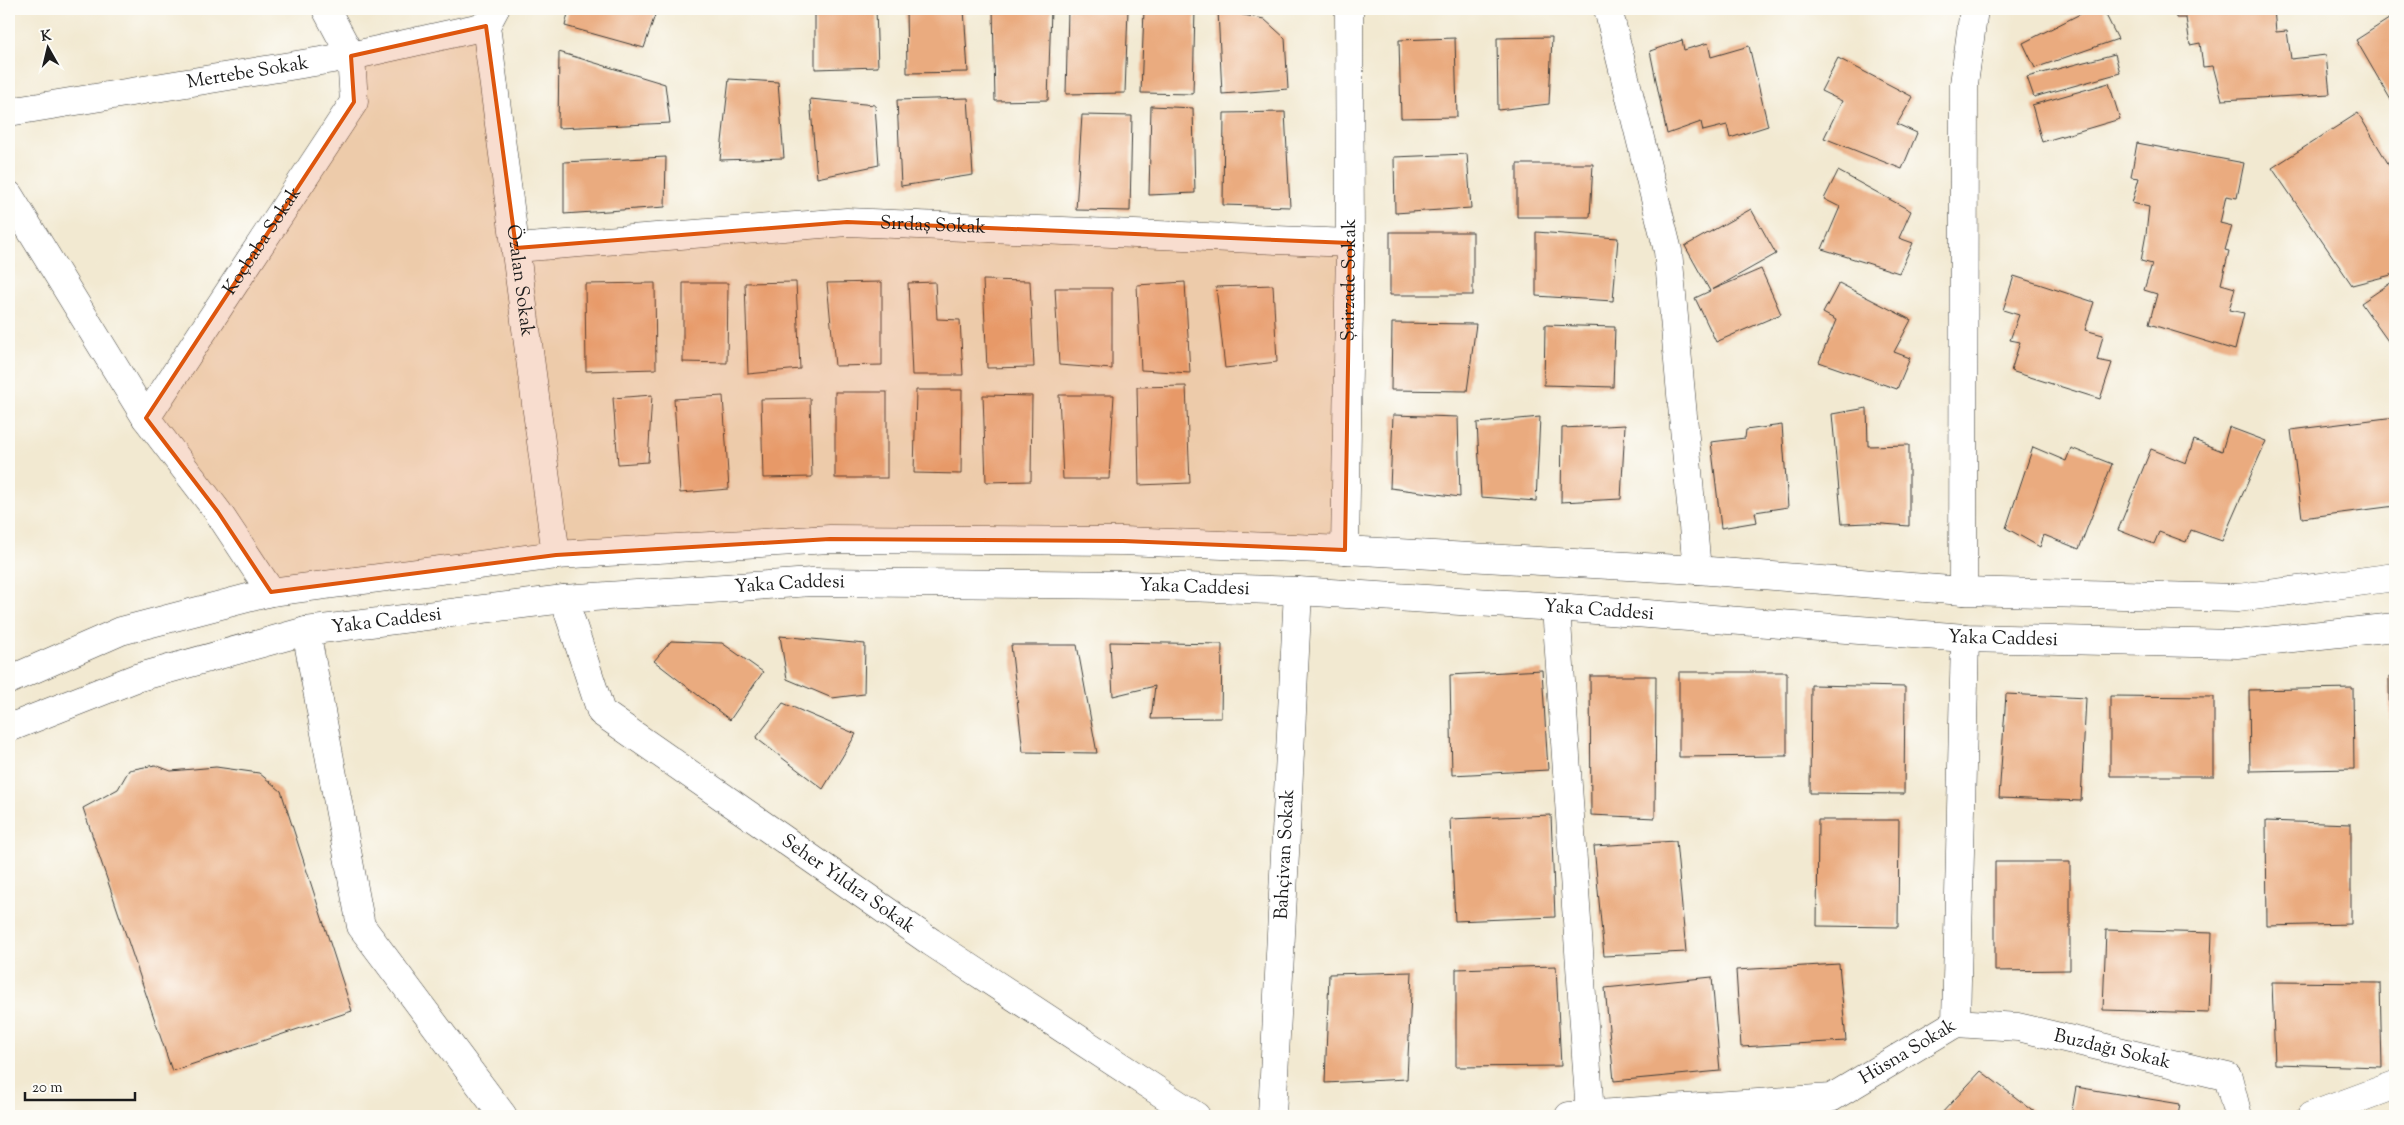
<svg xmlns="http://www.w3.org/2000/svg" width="2404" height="1125" font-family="'Sorts Mill Goudy',serif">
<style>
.building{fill:#eaab7f}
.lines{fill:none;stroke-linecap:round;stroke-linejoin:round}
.minor-casing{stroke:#3c3b37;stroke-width:29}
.tertiary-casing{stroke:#3c3b37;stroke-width:29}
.minor{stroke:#fff;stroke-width:28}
.tertiary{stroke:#fff;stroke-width:28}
.marked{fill:#de560d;fill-opacity:0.2;stroke:#de560d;stroke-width:4;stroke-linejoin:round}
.labels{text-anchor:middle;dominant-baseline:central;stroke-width:5;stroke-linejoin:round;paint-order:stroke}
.street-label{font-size:19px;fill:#1c1c1c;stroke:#fdfcf7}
</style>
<rect width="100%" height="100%" fill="#fdfcf7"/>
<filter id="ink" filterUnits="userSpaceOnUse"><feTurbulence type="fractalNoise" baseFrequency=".02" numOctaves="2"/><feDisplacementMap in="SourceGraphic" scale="10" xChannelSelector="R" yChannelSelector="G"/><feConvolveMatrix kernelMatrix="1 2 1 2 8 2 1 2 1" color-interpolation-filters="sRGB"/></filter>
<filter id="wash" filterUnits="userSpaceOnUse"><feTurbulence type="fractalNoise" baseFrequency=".0096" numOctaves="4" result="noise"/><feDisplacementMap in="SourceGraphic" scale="20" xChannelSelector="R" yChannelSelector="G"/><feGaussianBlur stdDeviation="1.12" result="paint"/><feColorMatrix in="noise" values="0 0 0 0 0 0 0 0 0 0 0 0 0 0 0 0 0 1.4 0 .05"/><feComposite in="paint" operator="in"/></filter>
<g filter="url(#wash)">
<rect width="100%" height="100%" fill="#f2e9d1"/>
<g id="blocks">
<g class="building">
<polygon points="569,9 657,9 644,48 565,26"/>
<polygon points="815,9 876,9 878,67 815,69"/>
<polygon points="906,9 964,9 968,72 907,73"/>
<polygon points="993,9 1051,9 1048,100 995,101"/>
<polygon points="1068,9 1128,9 1125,93 1066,94"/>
<polygon points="1144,9 1195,9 1193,94 1141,93"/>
<polygon points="2090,9 2103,9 2118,39 2035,68 2023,43"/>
<polygon points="2175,9 2274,9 2276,32 2287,31 2291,59 2326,55 2330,94 2222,100 2213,66 2203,67 2200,43 2190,45 2186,18 2176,18"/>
<polygon points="1218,10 1264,19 1285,38 1288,89 1222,94"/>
<polygon points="2395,15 2395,107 2356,40"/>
<polygon points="1552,37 1549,104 1498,110 1497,38"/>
<polygon points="1455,38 1457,117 1401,118 1399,40"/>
<polygon points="1682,40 1684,50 1708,43 1711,57 1749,46 1768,126 1730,138 1727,125 1703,131 1701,122 1667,134 1650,51"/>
<polygon points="559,52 665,84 670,123 558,128"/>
<polygon points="2115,54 2120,73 2034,97 2027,77"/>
<polygon points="1838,58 1913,97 1897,124 1917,133 1902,169 1824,138 1842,101 1821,91"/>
<polygon points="729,79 778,82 784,158 720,160"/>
<polygon points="2109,83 2120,119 2042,142 2032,105"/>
<polygon points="968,98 973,175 901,186 897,100"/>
<polygon points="810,99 875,105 879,165 817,178"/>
<polygon points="1151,106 1193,108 1195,193 1149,195"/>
<polygon points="1285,112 1290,207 1223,205 1224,113"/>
<polygon points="2358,113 2395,175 2395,274 2352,285 2272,168"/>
<polygon points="1082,115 1132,116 1130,211 1076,210"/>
<polygon points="2137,143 2244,163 2237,198 2226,196 2220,223 2232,226 2225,250 2229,251 2221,284 2235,288 2229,310 2244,313 2235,350 2149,324 2157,294 2144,290 2152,264 2141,261 2146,234 2149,207 2132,203 2139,178 2131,177"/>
<polygon points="1467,154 1471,208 1395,213 1394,157"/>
<polygon points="666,157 665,207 564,214 564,162"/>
<polygon points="1517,164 1593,164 1590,217 1517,217"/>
<polygon points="1838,171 1911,211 1899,238 1913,243 1899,273 1822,249 1840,207 1824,199"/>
<polygon points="1751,209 1776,254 1712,290 1761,269 1781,314 1716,342 1695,298 1710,291 1685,246"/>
<rect x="1390" y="232" width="83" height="63"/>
<polygon points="1536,232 1618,238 1613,301 1536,296"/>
<polygon points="2014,276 2094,302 2085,330 2103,335 2097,360 2112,363 2100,399 2011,371 2020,342 2010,340 2019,315 2003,310"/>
<polygon points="983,280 1030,281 1034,367 987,368"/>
<polygon points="2395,280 2395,351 2361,303"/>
<polygon points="796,282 800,369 748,374 745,283"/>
<polygon points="882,282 882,365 835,366 827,283"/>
<polygon points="935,282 937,319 960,320 963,375 912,375 908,283"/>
<polygon points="1185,282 1190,373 1141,370 1137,285"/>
<polygon points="655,283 656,369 586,371 585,284"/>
<polygon points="683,283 728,283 727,363 683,362"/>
<polygon points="1839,283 1911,320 1894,352 1910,358 1897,389 1819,362 1836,320 1823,313"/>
<polygon points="1273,285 1277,362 1225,368 1216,287"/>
<polygon points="1055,288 1112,288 1112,369 1059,365"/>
<polygon points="1392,323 1476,324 1467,391 1391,390"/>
<polygon points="1545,325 1615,327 1613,387 1544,385"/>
<polygon points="1186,386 1190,483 1139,485 1137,387"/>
<polygon points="916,390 962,390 961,474 914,473"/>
<rect x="835" y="392" width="52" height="86"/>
<polygon points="652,395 648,462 618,464 613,398"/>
<polygon points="983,395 1032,396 1031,481 986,482"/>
<polygon points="1059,395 1114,395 1109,479 1063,479"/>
<polygon points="723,396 729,489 680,493 674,399"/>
<polygon points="810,398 812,477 763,478 761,399"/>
<polygon points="1867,408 1868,446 1909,445 1909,526 1870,523 1842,524 1832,414"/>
<polygon points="1393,415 1458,417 1460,497 1390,488"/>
<polygon points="1540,417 1536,501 1481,497 1477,423"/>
<polygon points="2395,417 2395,506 2302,518 2291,430"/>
<polygon points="1625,425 1621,499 1561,502 1562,428"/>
<polygon points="1782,425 1788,507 1755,512 1757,522 1721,528 1711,442 1745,438 1746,430"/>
<polygon points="2229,427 2266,441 2222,541 2191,530 2186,542 2159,532 2154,544 2118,530 2151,449 2186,463 2194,440 2222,451"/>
<polygon points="2033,447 2066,461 2071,448 2112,464 2079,549 2044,535 2040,547 2006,528"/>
<polygon points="780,636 865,644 864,694 832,698 787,679"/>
<polygon points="671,641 722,643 763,672 730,720 654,661"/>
<polygon points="1110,642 1222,644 1221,718 1151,719 1155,686 1113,696"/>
<polygon points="1011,645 1077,645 1097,753 1023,752"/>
<polygon points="1542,670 1548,770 1452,775 1450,675"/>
<polygon points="1679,672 1787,672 1787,756 1679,757"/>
<polygon points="1590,676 1656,676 1655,818 1591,815"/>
<polygon points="2389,677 2395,677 2395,753 2390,753"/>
<polygon points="1811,685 1905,687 1904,794 1810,793"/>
<polygon points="2353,688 2354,769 2250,771 2249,690"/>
<polygon points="2006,694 2086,698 2081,801 1999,798"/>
<polygon points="2110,696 2214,697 2214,776 2110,776"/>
<polygon points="783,703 856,734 823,789 756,738"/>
<polygon points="155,765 171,771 216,767 259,773 281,791 352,1011 172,1071 83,808 118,789 129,770"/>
<polygon points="1551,815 1555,917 1455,921 1450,819"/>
<polygon points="1818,820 1899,820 1898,927 1817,926"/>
<polygon points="2266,821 2351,824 2351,924 2267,926"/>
<polygon points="1676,841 1686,952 1604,956 1594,846"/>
<polygon points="1995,862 2070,862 2070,970 1995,971"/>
<polygon points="2106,930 2212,933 2209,1013 2103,1010"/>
<polygon points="1839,964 1846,1041 1741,1047 1736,970"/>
<polygon points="1556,966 1561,1066 1456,1067 1456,969"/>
<polygon points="1412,972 1407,1079 1325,1083 1329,974"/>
<polygon points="1712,977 1720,1071 1614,1081 1605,988"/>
<polygon points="2272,982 2380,983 2382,1067 2275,1064"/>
<polygon points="1981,1071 2040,1116 1939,1116"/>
<polygon points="2076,1087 2180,1104 2178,1116 2071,1116"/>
</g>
</g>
</g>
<g filter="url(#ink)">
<use href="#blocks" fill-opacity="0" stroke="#3c3b37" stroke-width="1"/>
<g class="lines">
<defs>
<g id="minor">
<path id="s1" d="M495,9L486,26L556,555"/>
<polyline points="1608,9 1668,251 1697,570"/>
<path id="s2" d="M9,112L351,56L486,26"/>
<polyline points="9,195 146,418 218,512 271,592"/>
<path id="s3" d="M516,248L847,222L1350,243"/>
<path id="s4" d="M146,418L354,102L351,56L326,9"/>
<path id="s5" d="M1345,550L1350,243L1349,9"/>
<polyline points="1963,591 1964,84 1974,9"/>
<path id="s6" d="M564,599L601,712L931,942L1196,1116"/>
<polyline points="1556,607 1590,1115"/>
<polyline points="306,631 361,926 503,1116"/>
<path id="s7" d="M1956,1023L2018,1027L2228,1077L2238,1116"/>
<path id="s8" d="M1272,1116L1298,591"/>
<path id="s9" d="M1569,1116L1831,1098L1956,1023L1965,638"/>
<polyline points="2311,1116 2395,1085"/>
</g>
<g id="tertiary">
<polyline points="9,680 121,631 271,592 556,555 830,539 1123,541 1345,550 1697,570 1963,591 2238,598 2395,577"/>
<path id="s10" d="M9,728L136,678L306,631L564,599L812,582L1129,585L1298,591L1556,607L1965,638L2237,644L2395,627"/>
</g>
</defs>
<use href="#minor" class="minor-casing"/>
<use href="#tertiary" class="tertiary-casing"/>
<use href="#minor" class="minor"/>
<use href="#tertiary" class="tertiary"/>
</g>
</g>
<path class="marked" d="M486,26L516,248L847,222L1350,243L1345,550L1123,541L830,539L556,555L271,592L218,512L146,418L354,102L351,56Z"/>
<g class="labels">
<g class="street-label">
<text stroke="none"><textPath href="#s2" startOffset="242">Mertebe Sokak</textPath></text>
<text stroke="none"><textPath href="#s3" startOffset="418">Sırdaş Sokak</textPath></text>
<text stroke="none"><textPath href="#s4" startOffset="212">Koçbaba Sokak</textPath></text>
<text stroke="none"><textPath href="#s5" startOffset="270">Şairzade Sokak</textPath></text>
<text stroke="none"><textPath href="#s1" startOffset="276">Özalan Sokak</textPath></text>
<text stroke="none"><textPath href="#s10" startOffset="799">Yaka Caddesi</textPath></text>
<text stroke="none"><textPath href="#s10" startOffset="1204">Yaka Caddesi</textPath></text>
<text stroke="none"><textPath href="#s10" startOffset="1609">Yaka Caddesi</textPath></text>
<text stroke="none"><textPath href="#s10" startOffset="394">Yaka Caddesi</textPath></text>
<text stroke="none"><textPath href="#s10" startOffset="2014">Yaka Caddesi</textPath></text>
<text stroke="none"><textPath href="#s8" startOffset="262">Bahçivan Sokak</textPath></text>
<text stroke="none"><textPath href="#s6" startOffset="420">Seher Yıldızı Sokak</textPath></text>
<text stroke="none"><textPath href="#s7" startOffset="159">Buzdağı Sokak</textPath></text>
<text stroke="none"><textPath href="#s9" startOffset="352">Hüsna Sokak</textPath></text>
</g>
</g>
<rect width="2404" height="1125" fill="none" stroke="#fdfcf7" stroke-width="30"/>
<g transform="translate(48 48) rotate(352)" stroke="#fdfcf7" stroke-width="4" paint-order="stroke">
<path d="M0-4L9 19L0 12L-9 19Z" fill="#1c1c1c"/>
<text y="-8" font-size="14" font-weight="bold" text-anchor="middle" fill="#1c1c1c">K</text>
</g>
<path d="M25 1092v8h110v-8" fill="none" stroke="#1c1c1c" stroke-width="2.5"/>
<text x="32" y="1092" font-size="15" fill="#1c1c1c" stroke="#fdfcf7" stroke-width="4" paint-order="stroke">20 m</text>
</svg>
